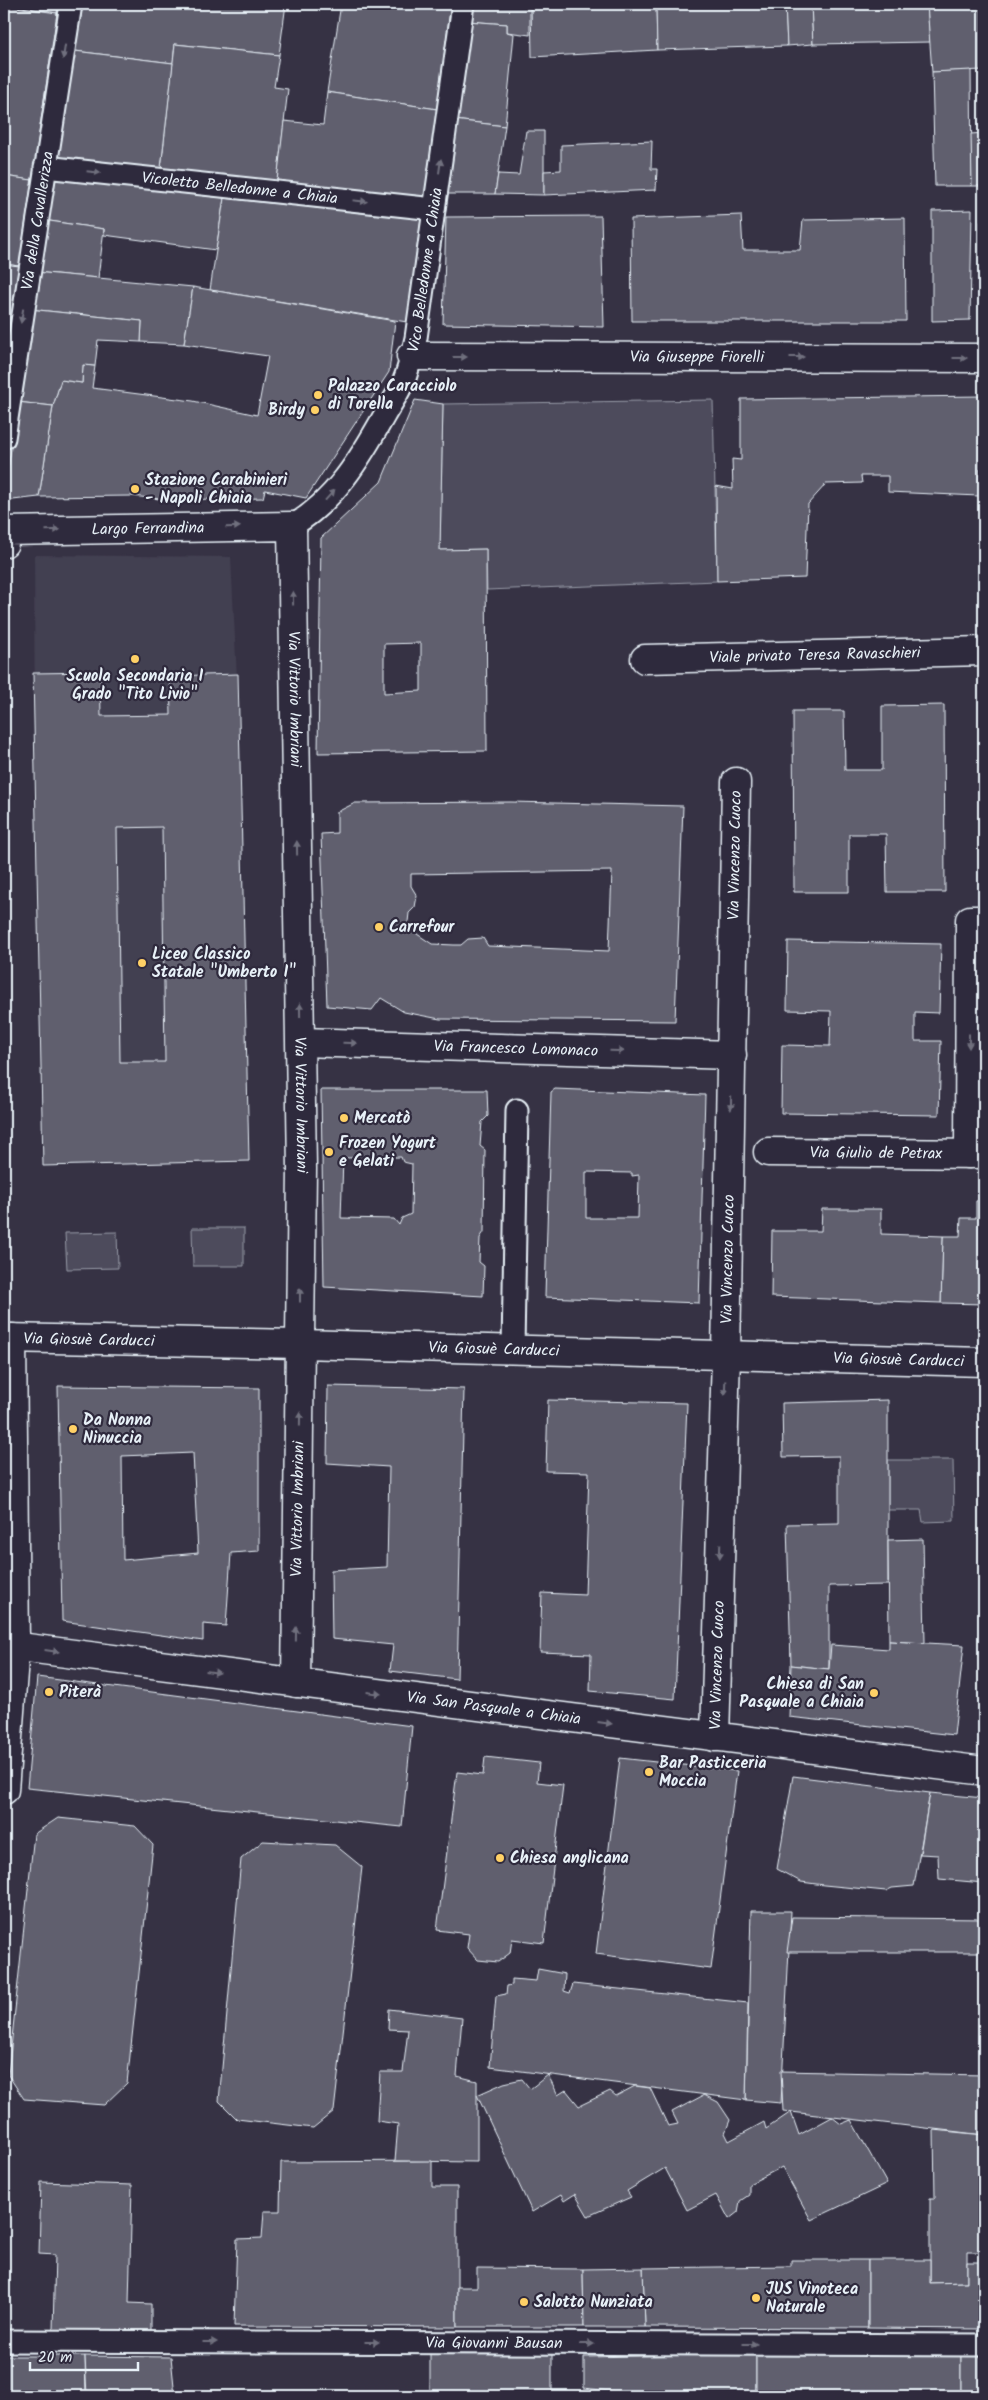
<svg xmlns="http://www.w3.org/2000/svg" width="988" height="2400" font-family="Kalam,sans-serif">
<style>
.built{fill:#433f51}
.green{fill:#4d4b5c;stroke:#9a9eaa}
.building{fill:#605e6e;stroke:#e8f1f8;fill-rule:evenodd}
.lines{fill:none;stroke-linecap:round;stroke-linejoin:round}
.lane-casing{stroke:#e8f1f8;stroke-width:25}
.street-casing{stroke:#e8f1f8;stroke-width:31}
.secondary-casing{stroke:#e8f1f8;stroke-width:31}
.lane{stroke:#2f2a3d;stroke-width:21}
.street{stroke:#2f2a3d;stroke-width:28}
.secondary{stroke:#2f2a3d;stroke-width:28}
.oneway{fill:#70707e}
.poi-dot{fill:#ffd166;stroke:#2f2a3d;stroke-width:2}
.labels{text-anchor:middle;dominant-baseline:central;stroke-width:4.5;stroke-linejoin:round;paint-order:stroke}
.street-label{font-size:16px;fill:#e8f1f8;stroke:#2f2a3d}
.poi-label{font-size:16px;font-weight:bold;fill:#e8f1f8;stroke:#2f2a3d;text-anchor:start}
</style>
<rect width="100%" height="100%" fill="#363244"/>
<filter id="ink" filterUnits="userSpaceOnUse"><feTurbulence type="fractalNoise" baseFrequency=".02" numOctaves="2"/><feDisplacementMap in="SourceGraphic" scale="10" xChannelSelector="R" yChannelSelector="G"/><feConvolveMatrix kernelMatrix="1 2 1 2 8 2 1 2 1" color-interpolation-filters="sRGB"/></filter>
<g filter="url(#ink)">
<polygon class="built" points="34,555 231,557 241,761 249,1161 43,1166 35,764"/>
<g class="green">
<polygon points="713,400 717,581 487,590 486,549 440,550 443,404"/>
<polygon points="192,1228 244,1228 244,1266 193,1266"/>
<polygon points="117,1232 118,1268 67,1269 65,1233"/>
<polygon points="888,1460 953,1460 954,1521 923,1522 921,1510 888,1510"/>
</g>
<g class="building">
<polygon points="4,4 58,4 57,13"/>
<polygon points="83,4 286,4 279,55 175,44 173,63 75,51"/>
<polygon points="341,4 451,4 437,109 327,92"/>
<polygon points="470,4 530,4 530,35 507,32 507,24 467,21"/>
<polygon points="531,4 656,4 657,50 532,57"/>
<polygon points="656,4 785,4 787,46 657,50"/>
<polygon points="785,4 811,4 813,44 787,46"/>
<polygon points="811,4 927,4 930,42 813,44"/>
<polygon points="927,4 984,4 984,70 932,72"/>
<polygon points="9,6 57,13 32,180 4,176 4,48"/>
<polygon points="467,21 507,24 507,32 514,34 505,126 454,120"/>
<polygon points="175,44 279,55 274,87 288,89 277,181 161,168"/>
<polygon points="75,51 173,63 161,168 55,158"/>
<polygon points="971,70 972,186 935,186 932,72"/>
<polygon points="327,92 437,109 426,200 277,181 284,121 323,125"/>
<polygon points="454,120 505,126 495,194 442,194"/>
<polygon points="526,131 544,131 544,195 495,194 498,174 519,175"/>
<polygon points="984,133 984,186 972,186 971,134"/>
<polygon points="652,141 651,169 657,169 656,190 544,195 544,171 561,170 561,145"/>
<polygon points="4,176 32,180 19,266 4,264"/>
<polygon points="50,178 224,198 216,250 104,235 104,229 43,220"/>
<polygon points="224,198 421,219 407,322 210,290"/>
<polygon points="972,210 970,320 932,321 932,211"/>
<polygon points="741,215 743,250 800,250 803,220 905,218 906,321 632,321 631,219"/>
<polygon points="601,216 604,327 443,324 446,217"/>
<polygon points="43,220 104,229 98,278 35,272"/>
<rect x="981" y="222" width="3" height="101"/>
<polygon points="4,264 19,266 8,337 4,336"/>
<polygon points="35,272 193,287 184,344 141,342 142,321 29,309"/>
<polygon points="193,287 395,321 389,372 306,498 265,490 263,498 170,500 131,496 39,497 53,406 61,380 82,383 83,365 95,366 92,388 193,401 257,415 268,356 184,344"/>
<polygon points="29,309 142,321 141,342 98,340 95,366 83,365 82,383 61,380 53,406 17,402"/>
<polygon points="4,336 8,337 4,364"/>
<polygon points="984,396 984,469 980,469 979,496 888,492 888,476 861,476 862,483 826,484 808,504 805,578 717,581 716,486 733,489 732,459 741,460 741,399"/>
<path d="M415,400L443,404L440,550L486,549L487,751L318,753L321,538L381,482ZM421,643V691L384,693V644Z"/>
<polygon points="17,402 53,406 39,497 4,501"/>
<path d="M100,672L101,716L171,715L170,676L238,674L249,1161L43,1166L33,673ZM162,827L165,1062H120L117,828Z"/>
<polygon points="944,705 945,892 887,892 886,834 849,834 849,892 794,892 793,711 844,711 845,770 882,770 882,706"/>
<path d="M511,802L683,806L675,1021L440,1019L404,1012L381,998L372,1010L327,1006L321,834L337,833V812L355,803ZM612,871L609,951L488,946L483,938L468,939L461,945H454L432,944L417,934L408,922L409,913L415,907L417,896L411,886V874Z"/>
<polygon points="788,941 941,944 939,1013 915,1012 915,1041 941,1041 939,1115 781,1113 782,1045 830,1046 831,1011 787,1010"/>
<path d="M555,1089L705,1095L699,1303L545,1297L551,1092ZM586,1172L632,1173V1176L639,1175L638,1218H586Z"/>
<path d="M321,1090H487L488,1116L482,1122L480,1146L485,1150L484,1232L480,1238L479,1262L484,1266L483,1296L324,1287ZM401,1157L403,1162L412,1164L411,1214L402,1218L399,1225L394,1219L341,1218L343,1158Z"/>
<polygon points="984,1200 984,1304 941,1303 943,1236 960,1236 961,1218 976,1218 976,1201"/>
<polygon points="822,1209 881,1209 881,1234 943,1236 941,1303 771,1297 772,1231 821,1231"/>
<path d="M58,1386L259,1388V1551L231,1553L226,1626L203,1624V1641L62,1621ZM193,1453L198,1553L123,1560L122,1456Z"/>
<polygon points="328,1386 464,1389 457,1679 390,1671 393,1645 332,1639 331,1570 387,1567 389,1467 327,1463"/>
<polygon points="548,1400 687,1403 675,1699 590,1691 591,1654 540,1652 542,1593 585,1595 589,1472 546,1471"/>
<polygon points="888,1400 888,1585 829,1586 829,1669 791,1665 787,1524 839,1523 839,1456 783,1457 782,1403"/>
<polygon points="923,1539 925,1643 889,1641 888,1540"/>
<polygon points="889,1641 964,1645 954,1735 789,1717 791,1665 829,1669 831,1645 889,1649"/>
<polygon points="37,1677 412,1726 402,1827 27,1788"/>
<polygon points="485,1757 539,1763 537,1782 563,1785 544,1943 512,1939 510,1953 498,1962 478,1960 467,1948 469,1934 437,1930 457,1772 483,1775"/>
<polygon points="620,1758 737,1771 711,1969 596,1954"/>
<polygon points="793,1776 930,1793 914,1886 892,1888 886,1891 824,1885 801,1882 777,1869"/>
<polygon points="930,1793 984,1798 984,1883 939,1879 938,1855 920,1854"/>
<polygon points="58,1818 135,1826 153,1845 127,2083 104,2105 24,2099 8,2075 34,1834"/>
<polygon points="263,1841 335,1845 362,1867 334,2111 313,2128 237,2119 219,2101 241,1859"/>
<polygon points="751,1911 791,1911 781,2103 746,2100"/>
<polygon points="792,1917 984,1919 984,1952 787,1952"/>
<polygon points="538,1969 565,1974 564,1991 570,1993 573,1984 748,2003 746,2100 490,2067 496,1996 506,1994 507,1986 512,1985 512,1979 536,1981"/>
<polygon points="389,2009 462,2018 457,2076 477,2081 477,2162 395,2161 398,2124 377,2121 380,2072 403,2072 408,2030 388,2029"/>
<polygon points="781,2071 984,2075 984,2135 783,2111"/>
<polygon points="548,2075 558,2095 566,2090 579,2106 610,2091 616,2096 635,2086 650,2088 668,2126 678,2124 672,2112 704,2095 718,2102 730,2120 725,2133 729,2141 764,2122 766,2129 791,2112 799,2135 832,2117 841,2124 851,2120 887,2184 811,2220 782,2167 749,2184 749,2195 740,2201 738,2212 729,2219 716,2195 687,2210 665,2168 627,2191 631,2197 588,2216 575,2194 564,2201 561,2195 532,2212 477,2095 504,2083 522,2079 530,2089"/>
<polygon points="934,2130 984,2135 984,2252 967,2252 967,2282 930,2283 930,2198 935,2198"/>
<polygon points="432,2161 432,2187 457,2187 457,2327 234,2326 237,2239 262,2238 264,2211 280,2211 281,2162"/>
<polygon points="41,2182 132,2185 129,2303 151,2304 151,2332 53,2330 55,2255 39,2254"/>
<polygon points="791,2260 868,2260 868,2328 645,2327 643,2268 791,2266"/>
<polygon points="868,2260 930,2260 930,2283 967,2282 967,2262 984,2262 984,2329 868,2328"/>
<polygon points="477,2268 583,2269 584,2327 457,2327 457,2287 477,2287"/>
<polygon points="643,2268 645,2327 584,2327 583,2269"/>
<rect x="430" y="2353" width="122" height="43"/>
<polygon points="756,2354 756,2396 618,2396 618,2392 584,2388 584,2357"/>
<polygon points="756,2354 961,2355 961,2396 756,2396"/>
<rect x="961" y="2355" width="23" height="41"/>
<polygon points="4,2356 85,2356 86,2396 4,2396"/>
<polygon points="85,2356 171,2357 175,2396 87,2396"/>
</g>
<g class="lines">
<defs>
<g id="lane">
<path id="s1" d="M45,167L434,209"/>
<path id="s2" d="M4,438L71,4"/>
<path id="s3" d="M292,526C335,501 361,457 384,416C392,402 401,390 406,375C410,363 413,351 416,338L463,4"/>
<polyline points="513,1349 517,1110"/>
<path id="s4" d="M4,2341L984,2345"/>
</g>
<g id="street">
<path id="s5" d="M411,356L984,358"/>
<path id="s6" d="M4,543L5,531L292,526L302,1169L296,1683"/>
<path id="s7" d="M645,659L984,651"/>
<path id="s8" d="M301,1042L732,1055"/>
<path id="s9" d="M768,1152L984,1154"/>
<polyline points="969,1154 970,920 984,920"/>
<path id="s10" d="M4,1645L984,1771"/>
<path id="s11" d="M715,1737L726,1355L736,782"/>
<polyline points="4,1790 15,1646 12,1338"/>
</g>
<g id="secondary">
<path id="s12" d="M4,1338L300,1344L984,1362"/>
</g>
</defs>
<use href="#lane" class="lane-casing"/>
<use href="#street" class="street-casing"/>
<use href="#secondary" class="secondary-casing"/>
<use href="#lane" class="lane"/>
<use href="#street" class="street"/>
<use href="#secondary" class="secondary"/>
</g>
<defs><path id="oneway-solid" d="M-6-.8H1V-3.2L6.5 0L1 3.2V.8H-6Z" transform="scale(1.25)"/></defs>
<g class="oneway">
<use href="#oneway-solid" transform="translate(64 52) rotate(99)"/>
<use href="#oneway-solid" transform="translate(440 166) rotate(-82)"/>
<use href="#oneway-solid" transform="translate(94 172) rotate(6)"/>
<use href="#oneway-solid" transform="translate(360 201) rotate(6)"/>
<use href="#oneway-solid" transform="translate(22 316) rotate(99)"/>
<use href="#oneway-solid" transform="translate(460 357)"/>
<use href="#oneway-solid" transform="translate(797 357)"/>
<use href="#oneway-solid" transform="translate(960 358)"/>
<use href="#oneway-solid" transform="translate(330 495) rotate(-48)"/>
<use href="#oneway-solid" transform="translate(233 527) rotate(-1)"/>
<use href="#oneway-solid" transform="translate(53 530) rotate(-1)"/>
<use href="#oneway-solid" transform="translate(293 598) rotate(-91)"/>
<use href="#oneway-solid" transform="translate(297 848) rotate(-91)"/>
<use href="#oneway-solid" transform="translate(300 1010) rotate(-91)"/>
<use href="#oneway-solid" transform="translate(969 1041) rotate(90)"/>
<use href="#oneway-solid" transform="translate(350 1043) rotate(2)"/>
<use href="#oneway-solid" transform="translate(617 1051) rotate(2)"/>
<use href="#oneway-solid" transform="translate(731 1103) rotate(91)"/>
<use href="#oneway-solid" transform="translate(300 1295) rotate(-90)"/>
<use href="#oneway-solid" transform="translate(725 1388) rotate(92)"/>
<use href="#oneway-solid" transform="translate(300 1419) rotate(-89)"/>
<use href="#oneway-solid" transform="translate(720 1551) rotate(92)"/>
<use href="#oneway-solid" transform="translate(296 1634) rotate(-89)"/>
<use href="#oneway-solid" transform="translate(52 1651) rotate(7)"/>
<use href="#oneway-solid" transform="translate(213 1672) rotate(7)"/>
<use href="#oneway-solid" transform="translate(374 1693) rotate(7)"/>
<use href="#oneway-solid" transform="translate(605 1723) rotate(7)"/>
<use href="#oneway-solid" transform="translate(210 2342)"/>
<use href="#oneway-solid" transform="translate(372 2342)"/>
<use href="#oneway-solid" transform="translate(587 2344)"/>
<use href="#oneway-solid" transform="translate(750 2344)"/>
</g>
</g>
<g class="poi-dot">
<circle cx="318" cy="395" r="5"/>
<circle cx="315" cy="410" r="5"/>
<circle cx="135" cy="489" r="5"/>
<circle cx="135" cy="659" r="5"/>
<circle cx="379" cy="927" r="5"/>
<circle cx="142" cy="963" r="5"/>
<circle cx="344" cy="1118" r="5"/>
<circle cx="329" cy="1152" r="5"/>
<circle cx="73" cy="1429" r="5"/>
<circle cx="49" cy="1692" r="5"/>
<circle cx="874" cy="1693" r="5"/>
<circle cx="649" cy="1772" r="5"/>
<circle cx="500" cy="1858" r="5"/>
<circle cx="756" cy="2298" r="5"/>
<circle cx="524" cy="2302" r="5"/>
</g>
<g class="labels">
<g class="street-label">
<text stroke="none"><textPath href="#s1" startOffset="196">Vicoletto Belledonne a Chiaia</textPath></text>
<text stroke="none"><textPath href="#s2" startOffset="220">Via della Cavallerizza</textPath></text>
<text stroke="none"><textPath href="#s3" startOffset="299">Vico Belledonne a Chiaia</textPath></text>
<text stroke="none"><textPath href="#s5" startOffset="286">Via Giuseppe Fiorelli</textPath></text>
<text stroke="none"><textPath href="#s6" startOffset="155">Largo Ferrandina</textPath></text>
<text stroke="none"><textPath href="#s7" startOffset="170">Viale privato Teresa Ravaschieri</textPath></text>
<text stroke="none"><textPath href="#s6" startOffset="472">Via Vittorio Imbriani</textPath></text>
<text stroke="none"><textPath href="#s11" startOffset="882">Via Vincenzo Cuoco</textPath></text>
<text stroke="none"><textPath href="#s8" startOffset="215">Via Francesco Lomonaco</textPath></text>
<text stroke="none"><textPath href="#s6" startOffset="878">Via Vittorio Imbriani</textPath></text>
<text stroke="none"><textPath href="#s9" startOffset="108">Via Giulio de Petrax</textPath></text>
<text stroke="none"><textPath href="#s11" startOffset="478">Via Vincenzo Cuoco</textPath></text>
<text stroke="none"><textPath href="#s12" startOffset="85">Via Giosuè Carducci</textPath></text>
<text stroke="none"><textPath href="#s12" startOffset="490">Via Giosuè Carducci</textPath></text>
<text stroke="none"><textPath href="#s12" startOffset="895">Via Giosuè Carducci</textPath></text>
<text transform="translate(298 1509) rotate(-89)">Via Vittorio Imbriani</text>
<text stroke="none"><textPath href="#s11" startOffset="72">Via Vincenzo Cuoco</textPath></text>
<text stroke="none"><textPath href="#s10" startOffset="494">Via San Pasquale a Chiaia</textPath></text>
<text stroke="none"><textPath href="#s4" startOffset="490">Via Giovanni Bausan</textPath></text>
</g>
<g class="poi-label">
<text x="328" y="386">Palazzo Caracciolo<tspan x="328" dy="18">di Torella</tspan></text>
<text x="305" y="410" text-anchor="end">Birdy</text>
<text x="145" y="480">Stazione Carabinieri<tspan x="145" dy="18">- Napoli Chiaia</tspan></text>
<text x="135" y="676" text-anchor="middle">Scuola Secondaria I<tspan x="135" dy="18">Grado "Tito Livio"</tspan></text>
<text x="389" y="927">Carrefour</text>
<text x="152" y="954">Liceo Classico<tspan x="152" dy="18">Statale "Umberto I"</tspan></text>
<text x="354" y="1118">Mercatò</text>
<text x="339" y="1143">Frozen Yogurt<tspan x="339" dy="18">e Gelati</tspan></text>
<text x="83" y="1420">Da Nonna<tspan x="83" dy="18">Ninuccia</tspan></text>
<text x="864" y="1684" text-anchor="end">Chiesa di San<tspan x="864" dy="18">Pasquale a Chiaia</tspan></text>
<text x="59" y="1692">Piterà</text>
<text x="659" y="1763">Bar Pasticceria<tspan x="659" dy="18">Moccia</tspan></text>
<text x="510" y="1858">Chiesa anglicana</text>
<text x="766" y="2289">JUS Vinoteca<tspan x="766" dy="18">Naturale</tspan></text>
<text x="534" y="2302">Salotto Nunziata</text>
</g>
</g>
<rect width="988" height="2400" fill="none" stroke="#2f2a3d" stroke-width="20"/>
<rect x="10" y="10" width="968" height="2380" fill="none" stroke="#e8f1f8" stroke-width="2" filter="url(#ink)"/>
<path d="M30 2362v8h108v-8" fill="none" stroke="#e8f1f8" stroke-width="2.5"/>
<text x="38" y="2362" font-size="15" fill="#e8f1f8" stroke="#2f2a3d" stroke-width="4" paint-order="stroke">20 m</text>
</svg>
